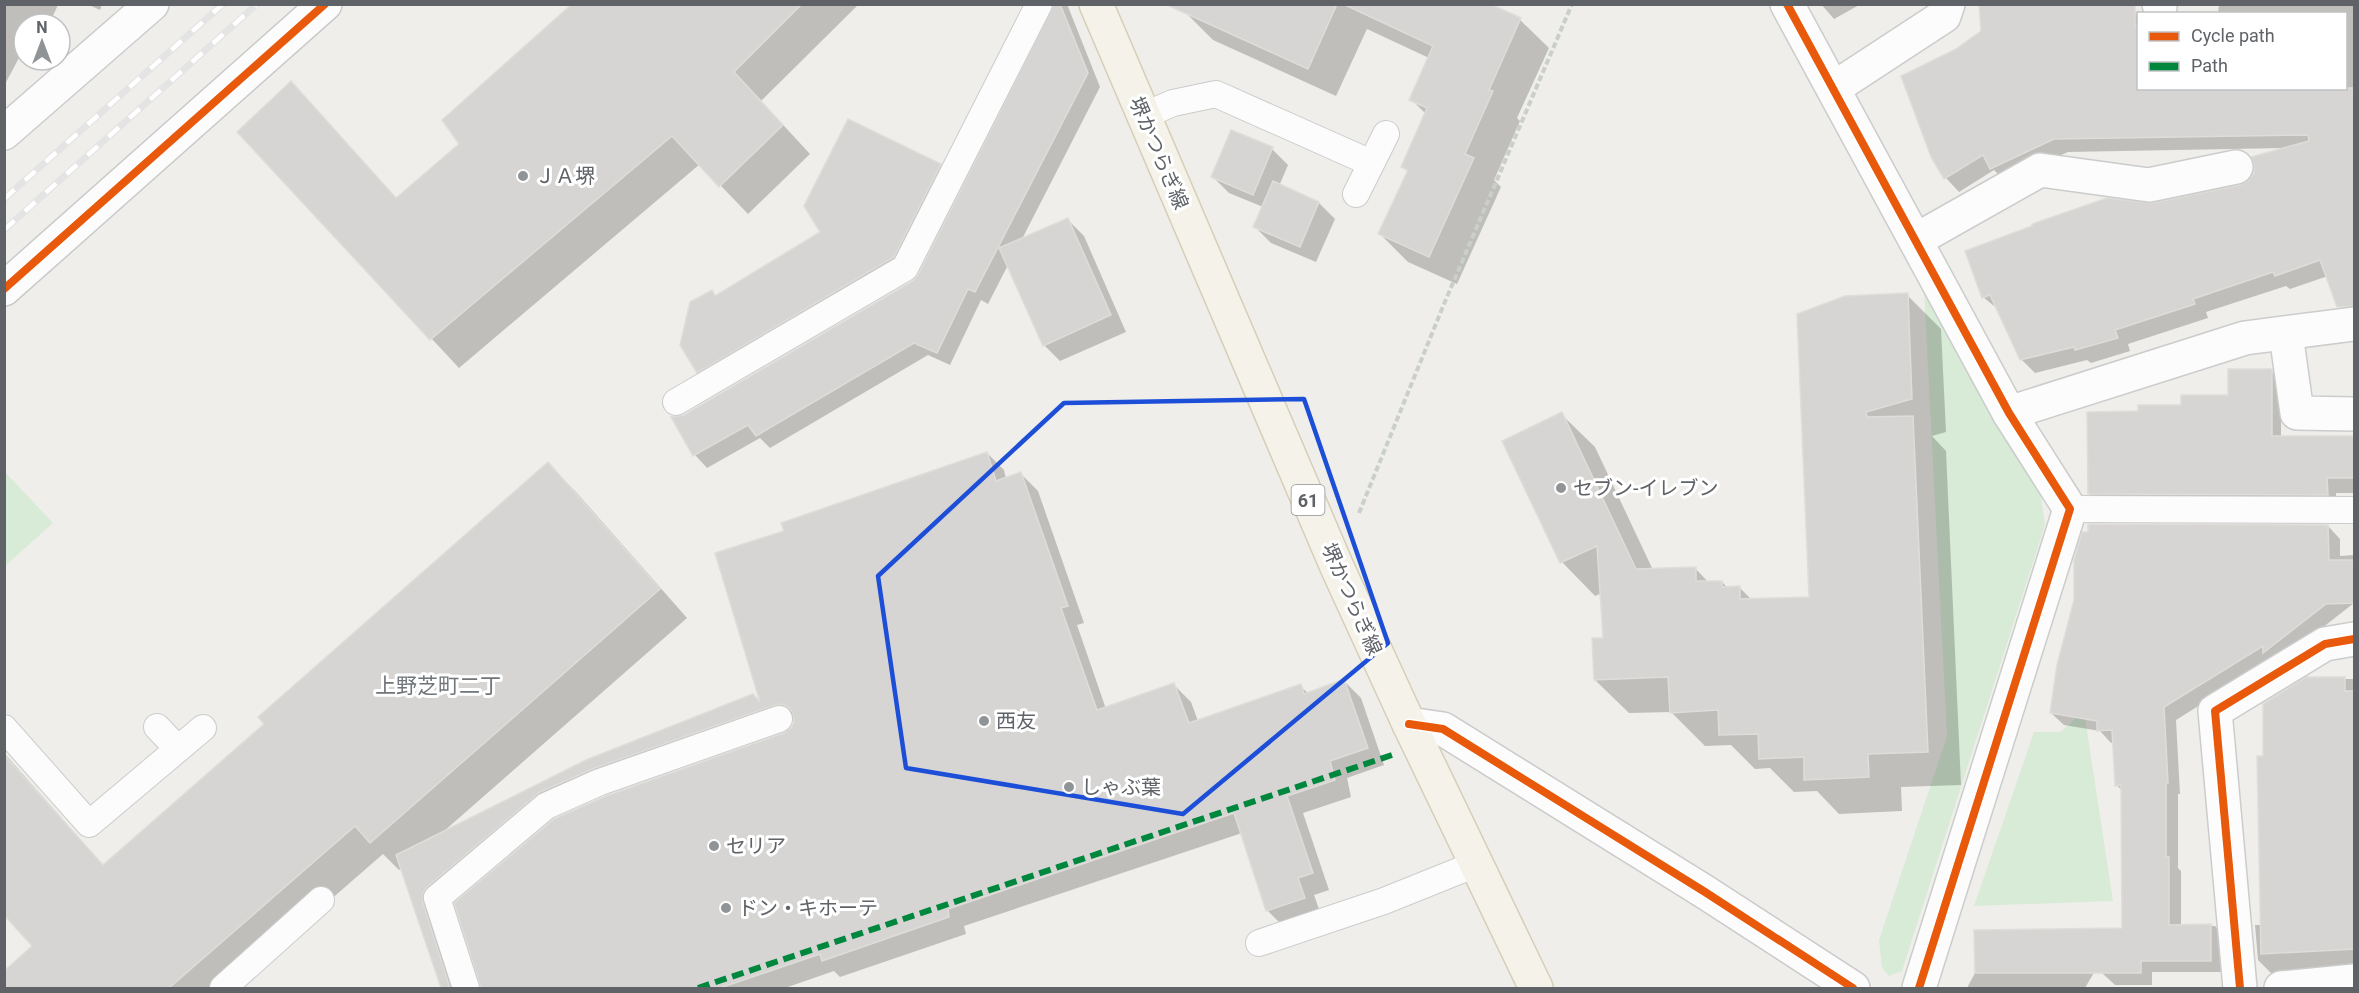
<svg xmlns="http://www.w3.org/2000/svg" width="2359" height="993" font-family="Roboto,'Noto Sans JP',sans-serif">
<style>
.green{fill:#d8ebd6}
.shadow{fill:#0003}
.building{fill:#d6d5d3;stroke:#deddd9;stroke-width:1.5}
.lines{fill:none;stroke-linecap:round;stroke-linejoin:round}
.lane-casing{stroke:#cbcccc;stroke-width:28}
.street-casing{stroke:#cbcccc;stroke-width:36}
.secondary-casing{stroke:#cacacb;stroke-width:36}
.primary-casing{stroke:#d7ceb8;stroke-width:36}
.path{stroke:#cacfcc;stroke-width:4;stroke-dasharray:6 3;stroke-linecap:butt}
.lane{stroke:#fdfcfc;stroke-width:26}
.street{stroke:#fdfcfc;stroke-width:33}
.secondary{stroke:#fdfcfc;stroke-width:33}
.primary{stroke:#f4f2e9;stroke-width:33}
.rail-casing{stroke:#e4e4e4;stroke-width:7}
.rail{stroke:#fff;stroke-width:4.5;stroke-dasharray:14;stroke-linecap:butt}
.quiet{stroke:#00873e;stroke-width:6;stroke-dasharray:12 6;stroke-linecap:butt}
.cycleway-casing{stroke:#fff;stroke-width:11}
.cycleway{stroke:#e8590c;stroke-width:8}
.marked{fill:none;stroke:#1d4ed8;stroke-width:4.5;stroke-linejoin:round}
.poi-dot{fill:#919496;stroke:#fff;stroke-width:2}
.labels{text-anchor:middle;dominant-baseline:central;stroke-width:6;stroke-linejoin:round;paint-order:stroke}
.shield{fill:#fff;stroke:#8f9295;stroke-width:1.5}
.shield-label{font-size:18px;font-weight:bold;fill:#5f6368}
.street-label{font-size:20px;fill:#5f6368;stroke:#fff}
.poi-label{font-size:20px;fill:#5f6368;stroke:#fff;text-anchor:start}
.neighbourhood-label{font-size:21px;fill:#70757a;stroke:#fff}
</style>
<rect width="100%" height="100%" fill="#efeeea"/>
<g class="green">
<polygon points="1924,290 2040,491 2045,525 1902,971 1889,976 1882,968 1879,940 1947,736"/>
<polygon points="4,471 53,523 5,566 4,566"/>
<polygon points="2084,711 2113,901 1974,906 2034,732 2060,732"/>
</g>
<g class="shadow">
<polygon points="4,4 58,5 49,24 24,24 24,58 20,56 4,86"/>
<polygon points="87,4 102,4 100,10"/>
<polygon points="619,4 859,4 761,101 810,154 748,214 700,164 459,368 239,132 291,83 397,199"/>
<polygon points="1055,4 1067,4 1100,87 1021,241 1068,220 1084,236 1126,332 1060,361 1044,345 1008,265 988,304 981,300 950,365 928,355 770,448 760,438 707,468 695,455 674,418 684,416 914,282 919,276"/>
<polygon points="1188,4 1487,4 1520,20 1549,48 1517,118 1520,121 1494,180 1501,187 1457,284 1408,262 1380,234 1408,172 1402,166 1426,114 1411,99 1429,58 1367,29 1336,96 1213,40 1185,12"/>
<polygon points="1821,4 1861,4 1834,19"/>
<polygon points="2133,4 2138,19 2138,88 2346,88 2346,14 2218,14 2219,4 2354,4 2354,294 2328,276 2290,289 2286,286 2206,312 2208,318 2128,344 2130,351 2091,363 2087,360 2035,373 2021,359 1999,310 1983,297 2152,205 2240,187 2249,183 2284,148 2068,152 2005,181 1994,170 1959,192 1946,178 1932,157"/>
<polygon points="1272,149 1288,165 1279,186 1319,203 1335,219 1316,262 1271,243 1255,227 1263,207 1229,193 1213,177"/>
<polygon points="940,165 960,184 913,277 717,391 698,372 711,292 716,297"/>
<polygon points="1907,295 1941,329 1946,432 1932,436 1946,451 1961,785 1901,787 1902,811 1839,814 1817,791 1794,792 1770,768 1755,769 1731,745 1705,746 1671,712 1629,713 1595,680 1605,640 1602,593 1595,596 1562,562 1561,414 1595,447 1653,570 1695,568 1709,583 1722,582 1728,588 1739,587 1752,600 1811,598 1798,315"/>
<polygon points="2271,371 2281,380 2281,438 2354,438 2354,493 2336,493 2336,504 2099,503 2089,493 2139,412 2229,397"/>
<polygon points="987,453 1004,470 1006,479 1021,474 1038,491 1084,623 1077,625 1106,709 1174,685 1191,702 1198,721 1300,686 1309,694 1344,681 1361,698 1384,765 1347,778 1351,797 1303,813 1329,890 1314,895 1321,915 1284,927 1267,910 1242,833 964,926 966,934 840,977 834,971 785,988 482,988 456,903 785,735 791,730 796,721 792,721 612,784 557,809 444,903 461,988 443,988 402,868 399,870 383,854 229,988 4,988 4,973 35,946 4,912 4,753 104,866 266,724 548,464 576,492 687,618 443,832 587,761 762,706 785,532"/>
<polygon points="2328,526 2340,539 2340,556 2354,555 2354,603 2276,664 2272,660 2176,720 2180,794 2178,794 2178,868 2181,871 2181,926 2215,926 2227,938 2230,972 2152,972 2152,985 2115,985 2102,973 2102,959 2085,988 1967,988 1976,971 2124,929 2122,791 2117,785 2114,742 2111,743 2100,731 2064,725 2051,713"/>
<polygon points="2307,679 2354,679 2354,977 2272,974 2258,960 2255,925 2261,925 2265,758"/>
</g>
<g class="building">
<polygon points="572,4 802,4 734,72 783,125 719,187 672,136 430,340 237,132 291,81 396,198 459,144 442,120"/>
<polygon points="1054,4 1060,4 1088,73 975,292 968,289 937,353 914,343 756,436 748,425 693,456 671,417 684,415 913,281 918,275"/>
<polygon points="1165,4 1337,4 1308,69"/>
<polygon points="1343,4 1490,4 1521,18 1489,90 1493,91 1465,154 1474,158 1429,257 1378,234 1408,170 1401,167 1427,108 1409,100 1433,46"/>
<polygon points="1979,4 2135,4 2135,26 2139,25 2139,88 2355,88 2355,306 2337,307 2320,260 2275,276 2273,272 2193,299 2195,304 2115,330 2118,338 2075,350 2074,347 2020,360 1990,295 1982,298 1965,251 2032,226 2032,224 2107,198 2152,203 2240,185 2248,181 2254,173 2254,164 2251,157 2309,141 2308,135 2054,139 1990,169 1983,155 1944,179 1931,157 1901,76 1956,49 1981,31"/>
<polygon points="848,119 941,164 894,257 697,373 680,345 690,302 712,290 715,296 820,232 804,206"/>
<polygon points="1231,130 1273,147 1253,195 1211,177"/>
<polygon points="1273,181 1319,202 1300,247 1253,227"/>
<polygon points="1068,218 1111,315 1043,346 999,248"/>
<polygon points="1908,293 1912,399 1866,412 1867,417 1913,416 1928,752 1868,754 1869,777 1804,780 1804,757 1759,759 1758,734 1719,735 1718,710 1670,713 1668,677 1594,680 1592,638 1603,638 1597,546 1560,563 1502,441 1562,412 1636,569 1696,567 1696,581 1722,581 1722,587 1740,586 1740,599 1809,597 1797,314 1845,296"/>
<polygon points="2228,369 2272,369 2272,436 2354,436 2354,478 2327,478 2328,495 2088,494 2087,412 2138,411 2138,405 2181,405 2181,395 2228,395"/>
<polygon points="987,452 996,481 1021,472 1068,606 1061,608 1097,710 1174,683 1189,723 1301,684 1304,694 1344,679 1368,748 1330,761 1335,780 1287,796 1313,873 1298,878 1305,898 1266,911 1234,813 948,909 949,917 822,961 820,954 720,988 481,988 454,903 554,819 606,796 784,733 791,728 794,722 793,713 789,708 782,704 775,705 595,768 540,792 427,887 423,893 423,903 450,988 441,988 396,855 586,760 753,694 760,702 715,553 784,531 781,523"/>
<polygon points="548,462 660,589 370,843 355,826 169,988 4,988 4,971 32,946 4,915 4,755 103,865 264,724 258,717"/>
<polygon points="2088,524 2328,525 2329,560 2355,560 2355,603 2326,604 2263,653 2263,646 2164,707 2168,783 2166,783 2166,857 2169,857 2169,925 2211,924 2211,961 2141,961 2141,973 1975,973 1974,930 2122,928 2121,785 2115,786 2112,730 2097,731 2097,721 2050,713 2057,665 2074,600 2074,560 2082,532 2088,532"/>
<polygon points="2306,677 2345,677 2345,691 2355,691 2355,949 2261,954 2257,756 2263,756 2263,704"/>
</g>
<g class="lines">
<defs>
<g id="lane">
<polyline points="1143,116 1173,103 1216,94 1371,163"/>
<polyline points="1356,194 1386,134"/>
<polyline points="676,402 905,268 1039,4"/>
<polyline points="2070,509 2354,510"/>
<polyline points="157,727 178,749"/>
<polyline points="4,728 89,824 203,728"/>
<polyline points="1259,943 1384,901 1476,864"/>
<polyline points="223,988 321,900"/>
<polyline points="466,988 437,898 546,806 600,782 779,719"/>
</g>
<g id="street">
<polyline points="1787,4 2009,413 2070,509 1919,988"/>
<polyline points="2159,4 2160,7"/>
<polyline points="1834,88 1944,16 1948,4"/>
<polyline points="4,133 152,4"/>
<polyline points="1916,240 2040,170 2149,185 2236,167"/>
<polyline points="2286,334 2297,413 2354,414"/>
<polyline points="2009,413 2245,338 2354,324"/>
<polyline points="2240,988 2215,711 2325,644 2354,639"/>
<polyline points="2281,988 2354,981"/>
</g>
<g id="secondary">
<polyline points="4,289 325,4"/>
<polyline points="1409,724 1443,729 1705,892 1853,988"/>
</g>
<polyline id="primary" points="1096,4 1337,567 1409,724 1536,988"/>
</defs>
<use href="#lane" class="lane-casing"/>
<use href="#street" class="street-casing"/>
<use href="#secondary" class="secondary-casing"/>
<use href="#primary" class="primary-casing"/>
<polyline class="path" points="1359,513 1444,304 1572,4"/>
<use href="#lane" class="lane"/>
<use href="#street" class="street"/>
<use href="#secondary" class="secondary"/>
<use href="#primary" class="primary"/>
<defs>
<g id="rail">
<polyline points="4,199 223,4"/>
<polyline points="4,230 257,4"/>
</g>
</defs>
<use href="#rail" class="rail-casing"/>
<use href="#rail" class="rail"/>
<polyline class="quiet" points="698,988 1392,755"/>
<defs>
<g id="cycleway">
<polyline points="1787,4 2009,413 2070,509 1919,988"/>
<polyline points="4,289 325,4"/>
<polyline points="1409,724 1443,729 1705,892 1853,988"/>
<polyline points="2240,988 2215,711 2325,644 2354,639"/>
</g>
</defs>
<use href="#cycleway" class="cycleway-casing"/>
<use href="#cycleway" class="cycleway"/>
</g>
<path class="marked" d="M1304,399L1388,643L1183,814L906,768L878,576L1064,403Z"/>
<g class="poi-dot">
<circle cx="523" cy="176" r="6"/>
<circle cx="1561" cy="488" r="6"/>
<circle cx="984" cy="721" r="6"/>
<circle cx="1069" cy="787" r="6"/>
<circle cx="714" cy="846" r="6"/>
<circle cx="726" cy="908" r="6"/>
</g>
<g class="labels">
<rect class="shield" x="1291.5" y="485" width="33" height="30" rx="4.5"/>
<g class="shield-label">
<text x="1308" y="500">61</text>
</g>
<g class="street-label">
<text transform="translate(1159 153) rotate(67)">堺かつらぎ線</text>
<text transform="translate(1352 599) rotate(66)">堺かつらぎ線</text>
</g>
<g class="poi-label">
<text x="535" y="176">ＪＡ堺</text>
<text x="1573" y="488">セブン-イレブン</text>
<text x="996" y="721">西友</text>
<text x="1081" y="787">しゃぶ葉</text>
<text x="726" y="846">セリア</text>
<text x="738" y="908">ドン・キホーテ</text>
</g>
<g class="neighbourhood-label">
<text x="438" y="686">上野芝町二丁</text>
</g>
</g>
<rect width="2359" height="993" fill="none" stroke="#5f6368" stroke-width="12"/>
<rect x="2137" y="12" width="210" height="78" fill="#ffffff" stroke="#bfc1c3" stroke-width="1.5"/>
<rect x="2149" y="32" width="30" height="9" fill="#e8590c" stroke="#bfc1c3" stroke-width="1.5"/>
<text x="2191" y="42" font-size="18" fill="#5f6368">Cycle path</text>
<rect x="2149" y="62" width="30" height="9" fill="#00873e" stroke="#bfc1c3" stroke-width="1.5"/>
<text x="2191" y="72" font-size="18" fill="#5f6368">Path</text>
<g transform="translate(42 42)"><circle r="28" fill="#ffffff" stroke="#bfc1c3" stroke-width="1.5"/>
<path d="M0-4.5L10 22L0 15L-10 22Z" fill="#919496"/>
<text y="-9" font-size="16" font-weight="bold" text-anchor="middle" fill="#5f6368">N</text>
</g>
</svg>
